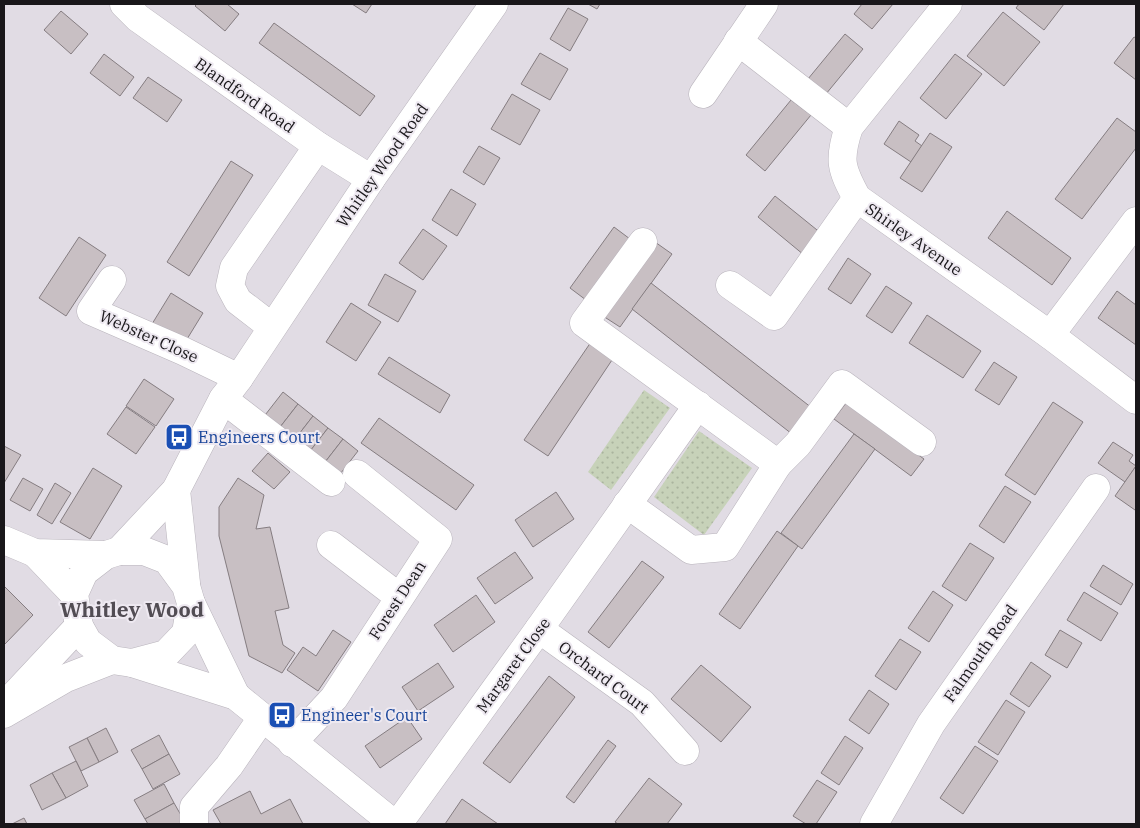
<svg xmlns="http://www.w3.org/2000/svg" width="1140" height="828" font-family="'IBM Plex Serif',serif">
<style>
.grass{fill:url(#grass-dots)}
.building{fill:#c8bfc3;stroke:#857d81}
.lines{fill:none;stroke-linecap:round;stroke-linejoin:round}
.minor-casing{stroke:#b9b4bc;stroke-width:29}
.minor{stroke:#fff;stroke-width:28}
.labels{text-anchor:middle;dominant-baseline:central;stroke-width:4;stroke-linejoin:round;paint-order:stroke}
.street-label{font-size:16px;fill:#19171a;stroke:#eee9f1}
.transit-label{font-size:16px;fill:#164399;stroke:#eee9f1;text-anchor:start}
.district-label{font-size:21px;font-weight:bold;fill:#524d54;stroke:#eee9f1}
</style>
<defs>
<pattern id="grass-dots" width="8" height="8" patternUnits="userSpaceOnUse" patternTransform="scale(1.25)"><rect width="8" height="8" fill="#c7d2b9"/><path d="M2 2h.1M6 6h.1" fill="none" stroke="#aab49e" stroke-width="1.8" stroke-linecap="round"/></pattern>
</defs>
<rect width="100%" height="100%" fill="#e1dce4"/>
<g class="grass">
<polygon points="644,390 670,408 611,490 588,472"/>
<polygon points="699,431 752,468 704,535 654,497"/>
</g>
<g class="building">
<polygon points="197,4 227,4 239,14 225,31 195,6"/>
<polygon points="352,4 372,4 366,13"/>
<polygon points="588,4 600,4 597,9"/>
<polygon points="862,4 893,4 872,29 854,14"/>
<polygon points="1019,4 1064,4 1044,30 1016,8"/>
<polygon points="568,8 588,19 570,51 550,39"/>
<polygon points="61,11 88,34 71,54 44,30"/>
<polygon points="1003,12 1040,42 1004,86 967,56"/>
<polygon points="274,23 375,96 360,116 259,43"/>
<polygon points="845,34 863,49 821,100 803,85"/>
<polygon points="1134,37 1136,38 1136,80 1114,63"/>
<polygon points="540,53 568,69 550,100 521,84"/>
<polygon points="104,54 134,77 120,96 90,73"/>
<polygon points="955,54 982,74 946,119 920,98"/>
<polygon points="148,77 182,100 167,122 133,98"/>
<polygon points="512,94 540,110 520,145 491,129"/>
<polygon points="791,100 811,115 765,171 746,155"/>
<polygon points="1117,118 1136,132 1136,148 1082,219 1055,199"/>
<polygon points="899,121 919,135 915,141 922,146 911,162 884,144"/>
<polygon points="930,133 952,147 922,192 900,178"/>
<polygon points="479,146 500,158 484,185 463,172"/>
<polygon points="231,161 253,175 189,276 167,262"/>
<polygon points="451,189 476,204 457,236 432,220"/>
<polygon points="775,196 822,234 804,255 758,217"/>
<polygon points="1007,211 1071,258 1052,285 988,238"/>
<polygon points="614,227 630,239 586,300 570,288"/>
<polygon points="423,229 447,246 423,280 399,263"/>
<polygon points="79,237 106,255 66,316 39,298"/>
<polygon points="655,242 672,254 620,327 603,316"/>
<polygon points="848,258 871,274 851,304 828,289"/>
<polygon points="385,274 416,291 398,322 368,305"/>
<polygon points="651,283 812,408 792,434 632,309"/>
<polygon points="886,286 912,303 892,333 866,316"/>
<polygon points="1117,291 1136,305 1136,345 1098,318"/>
<polygon points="171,293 203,313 184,344 152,324"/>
<polygon points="351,303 381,322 356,361 326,342"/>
<polygon points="927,315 981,351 963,378 909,343"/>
<polygon points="591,342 614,357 548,456 524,440"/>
<polygon points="389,357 450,395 440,413 378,374"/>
<polygon points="994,362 1017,377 999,405 975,390"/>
<polygon points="144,379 174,399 156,426 126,406"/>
<polygon points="283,392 298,404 277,431 262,419"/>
<polygon points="1053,402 1083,422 1035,495 1005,475"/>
<polygon points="846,403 924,459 911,476 834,419"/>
<polygon points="298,404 313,416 292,443 277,431"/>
<polygon points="126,407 155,427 136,454 107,434"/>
<polygon points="313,416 328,428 307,455 292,443"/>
<polygon points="379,418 474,485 456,510 361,443"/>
<polygon points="328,428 343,439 322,466 307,455"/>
<polygon points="854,434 875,449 802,549 781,533"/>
<polygon points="343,439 358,451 337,478 322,466"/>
<polygon points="1113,442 1133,455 1129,461 1136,466 1125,482 1098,463"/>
<polygon points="4,446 21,455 4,483"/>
<polygon points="268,453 290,472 274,489 252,471"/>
<polygon points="1136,466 1136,508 1135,510 1115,496"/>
<polygon points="93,468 122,486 90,539 60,522"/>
<polygon points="23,478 43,489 30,511 10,500"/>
<polygon points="238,478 264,495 256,529 270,527 289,608 275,611 283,645 295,653 282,673 249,656 219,536 219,507"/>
<polygon points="55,483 71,493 52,524 37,515"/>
<polygon points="1005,486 1031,502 1004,543 979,526"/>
<polygon points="556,492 574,519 533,547 515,520"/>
<polygon points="777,531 798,546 740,629 719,614"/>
<polygon points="970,543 994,558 966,601 942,586"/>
<polygon points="515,552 533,578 495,604 477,578"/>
<polygon points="642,561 664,577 609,648 588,632"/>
<polygon points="1103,565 1133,584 1121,605 1090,586"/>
<polygon points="5,587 33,615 4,645 4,588"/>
<polygon points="933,591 953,605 929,642 908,628"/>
<polygon points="1084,592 1118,613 1101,641 1067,620"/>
<polygon points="476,595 495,622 453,652 434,625"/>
<polygon points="333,630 351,642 318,691 287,670 303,647 316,656"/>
<polygon points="1060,630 1082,643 1067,668 1045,655"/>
<polygon points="900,639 921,652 896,690 875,676"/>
<polygon points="1031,662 1051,676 1029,707 1010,694"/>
<polygon points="438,663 454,687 418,711 402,687"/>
<polygon points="701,665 751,707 721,742 671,699"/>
<polygon points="549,676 575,697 510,783 483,763"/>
<polygon points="869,690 889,704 869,734 849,720"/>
<polygon points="1006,700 1025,712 998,755 978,742"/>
<polygon points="407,717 422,739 380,768 365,746"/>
<polygon points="106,728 118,752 99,762 87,738"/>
<polygon points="159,735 169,754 142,769 131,750"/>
<polygon points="845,736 863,748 839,785 821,773"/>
<polygon points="87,738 99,762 81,771 69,747"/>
<polygon points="608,740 616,746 574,803 566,797"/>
<polygon points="975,746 998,761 963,814 940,798"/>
<polygon points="169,754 180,774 153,789 142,769"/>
<polygon points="76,761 88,786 66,798 52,773"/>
<polygon points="52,773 66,798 42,810 30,785"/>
<polygon points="649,778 682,804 667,824 618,824 615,822"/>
<polygon points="817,780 837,792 816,824 806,824 793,816"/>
<polygon points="164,784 174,803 145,819 134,800"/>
<polygon points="250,791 261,814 290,799 303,824 221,824 213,810"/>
<polygon points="462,799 498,824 445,824"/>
<polygon points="174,803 186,824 148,824 145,819"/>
<polygon points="24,818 27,824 12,824"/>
</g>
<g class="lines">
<defs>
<g id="minor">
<polyline points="124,4 138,18 318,146 371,179"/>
<path d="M948,4L849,127C838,160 841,169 857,198L1050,335L1136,400"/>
<polyline points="738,41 849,127"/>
<polyline points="703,94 764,4"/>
<polyline points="112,280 91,311 183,351 239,378"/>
<polyline points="730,285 774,316 857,198"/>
<polyline points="272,327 238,301 230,286 234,268 318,146"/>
<polyline points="1050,335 1136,221"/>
<polyline points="223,399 331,482"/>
<polyline points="778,464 798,444 842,384 922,442"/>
<polyline points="176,490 186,583"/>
<polyline points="627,504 691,550 725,547 778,464 584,323 643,242"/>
<polyline points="4,540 35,553 106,555"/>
<polyline points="331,545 399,597"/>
<polyline points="119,551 176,490 223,399 239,378 371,179 494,4"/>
<polygon points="119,551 144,551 167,560 186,586 191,603 186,633 166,654 132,663 112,660 88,642 79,626 74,594 84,572 106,555"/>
<polyline points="35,553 74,594"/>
<polyline points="191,603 236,696"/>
<polyline points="539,629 642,703 685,751"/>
<polyline points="132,663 236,696 394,824"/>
<polyline points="8,702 79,626"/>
<polyline points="4,714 66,678 112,660"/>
<polyline points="292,743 334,698 438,539 357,474"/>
<polyline points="194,824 194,807 229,766 262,718"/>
<polyline points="398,824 539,629 698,405"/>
<polyline points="874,824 931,724 1096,488"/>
</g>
</defs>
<use href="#minor" class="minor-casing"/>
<use href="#minor" class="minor"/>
</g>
<defs>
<symbol id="bus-square" viewBox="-11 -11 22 22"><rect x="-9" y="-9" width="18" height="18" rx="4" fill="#1a4fb4" stroke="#eee9f1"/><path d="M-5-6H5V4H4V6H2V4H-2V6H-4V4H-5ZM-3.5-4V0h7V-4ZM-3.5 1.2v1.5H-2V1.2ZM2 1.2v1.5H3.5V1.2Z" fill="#fff"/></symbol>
</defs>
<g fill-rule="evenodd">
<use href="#bus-square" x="163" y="421" width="32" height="32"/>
<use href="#bus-square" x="266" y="699" width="32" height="32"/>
</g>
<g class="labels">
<g class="street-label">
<text transform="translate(245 95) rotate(35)">Blandford Road</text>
<text transform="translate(382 165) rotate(-55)">Whitley Wood Road</text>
<text transform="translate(914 239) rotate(35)">Shirley Avenue</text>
<text transform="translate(149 336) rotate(24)">Webster Close</text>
<text transform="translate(397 600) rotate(-57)">Forest Dean</text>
<text transform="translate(980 653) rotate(-55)">Falmouth Road</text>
<text transform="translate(513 665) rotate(-54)">Margaret Close</text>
<text transform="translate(604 677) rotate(37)">Orchard Court</text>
</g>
<g class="transit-label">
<text x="198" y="437">Engineers Court</text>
<text x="301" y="715">Engineer's Court</text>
</g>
<g class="district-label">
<text x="132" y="609">Whitley Wood</text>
</g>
</g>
<rect width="1140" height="828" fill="none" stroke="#19171a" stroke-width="10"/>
</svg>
